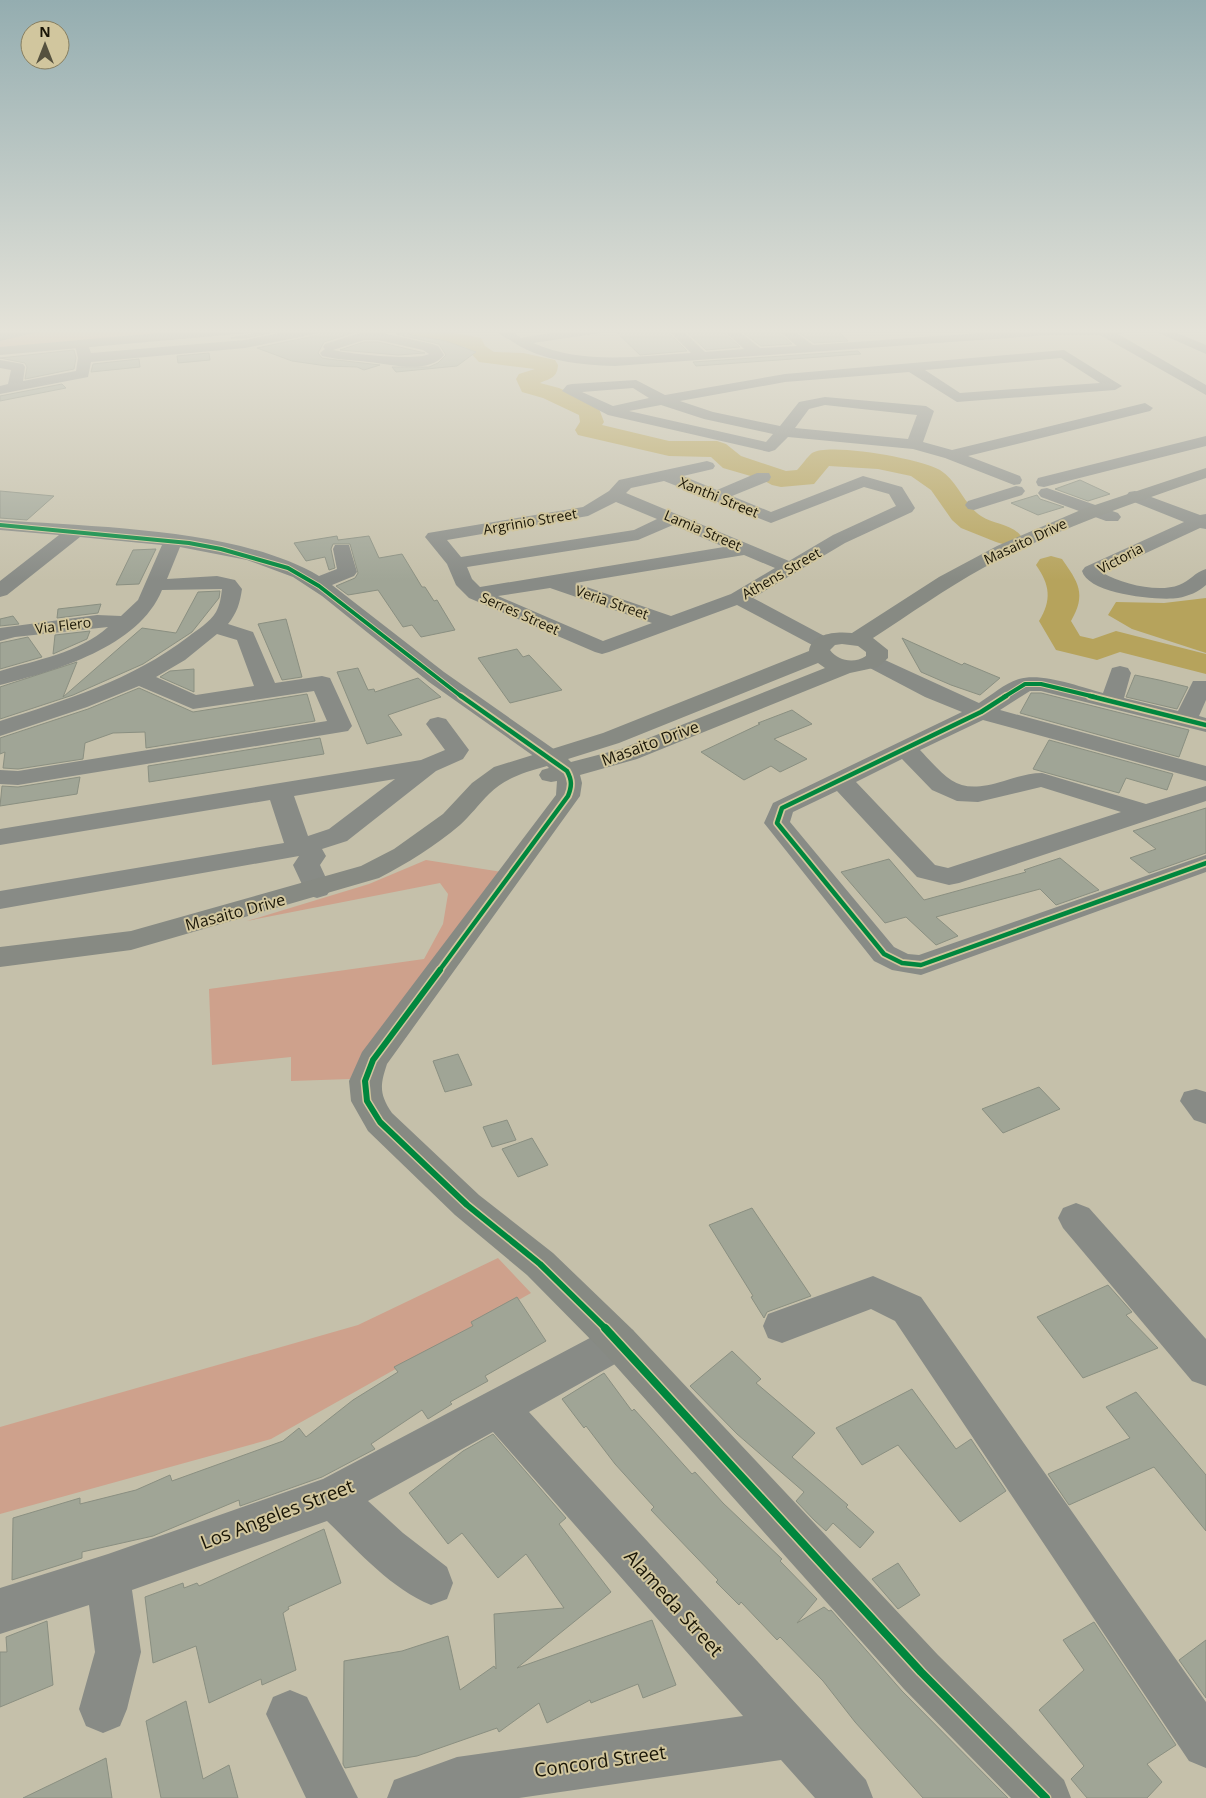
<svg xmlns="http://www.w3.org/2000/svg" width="1206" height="1798" font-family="'Open Sans',sans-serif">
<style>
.green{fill:#cea18c}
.water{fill:#b6a35c}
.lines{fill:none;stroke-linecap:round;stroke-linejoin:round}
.river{fill:#b6a35c;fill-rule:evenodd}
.building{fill:#a0a596;stroke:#8a8f81}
.street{fill:#888b86;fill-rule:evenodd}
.secondary{fill:#878a83;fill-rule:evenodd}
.cycleway-far3-casing{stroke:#d1c69e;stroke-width:6}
.cycleway-far2-casing{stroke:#d1c69e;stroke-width:8}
.cycleway-far1-casing{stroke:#d1c69e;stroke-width:9}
.cycleway-casing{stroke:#d1c69e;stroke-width:11}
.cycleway-far3{stroke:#00873e;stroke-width:4}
.cycleway-far2{stroke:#00873e;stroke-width:4.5}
.cycleway-far1{stroke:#00873e;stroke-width:6}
.cycleway{stroke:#00873e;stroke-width:8}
.labels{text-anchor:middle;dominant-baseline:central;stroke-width:4;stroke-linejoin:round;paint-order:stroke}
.far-street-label{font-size:14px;fill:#191506;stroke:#d1c69e}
.street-label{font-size:16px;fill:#191506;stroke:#d1c69e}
.near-street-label{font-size:19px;fill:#191506;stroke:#d1c69e}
</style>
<rect width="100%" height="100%" fill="#c5c0aa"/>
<g class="green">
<polygon points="34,329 176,329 190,334 0,351 0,337"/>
<polygon points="426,860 502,872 363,1053 350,1079 291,1081 291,1057 212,1065 209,989 424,959 443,924 448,894 440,883 247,921 369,884"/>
<polygon points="498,1258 531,1293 271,1439 0,1514 0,1427 358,1325"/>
</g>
<polygon class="water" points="1206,598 1206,653 1132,629 1108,615 1116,602 1164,603"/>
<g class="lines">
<g class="river">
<path d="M408,329C432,329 456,333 481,338L485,346L494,352L523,353L555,360L558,365C557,378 551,378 540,383L559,388L598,406L604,422L602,425L669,441H717L726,444L741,456L786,471L797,470C802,465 807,457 812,453C829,442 922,459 940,470C958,481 963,504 981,516C993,524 1012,524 1021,536L1016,542L1006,545L996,542L961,528L952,520L931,490L911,476L878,469L829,466L814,484L781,487L772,485L761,479L723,468L711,457L669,456L578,435L575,430L580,422L579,415L543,398L522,392L516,379L519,374L535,369L479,362L465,347L418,339L412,336Z"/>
<path d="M1051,556L1062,559C1078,582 1087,594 1071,621L1080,636L1093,639L1116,631L1206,654V674L1120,652L1097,660L1056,650L1039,621C1052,600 1050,585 1036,565L1040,559Z"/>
</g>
</g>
<g class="building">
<polygon points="280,329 289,329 245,338 231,338"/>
<polygon points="327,329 380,329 362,330 324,342 318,353 322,358 328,359 380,365 364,370 357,367 327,366 292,361 257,348 319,335"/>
<polygon points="613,329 665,329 687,351 640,355"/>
<polygon points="684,329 720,329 740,347 706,350"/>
<polygon points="739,329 754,331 774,329 792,344 761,346"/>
<polygon points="794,329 836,329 848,341 814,343"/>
<polygon points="407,332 411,335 446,341 476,352 457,366 396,372 392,367 429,367 438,363 446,355 439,344 396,334"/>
<polygon points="364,342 378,342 425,353 398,355 340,350"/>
<polygon points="74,350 76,358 74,369 25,379 27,367 25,363 0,358"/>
<polygon points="858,351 861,354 696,366 693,362"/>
<polygon points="209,353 210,360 178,363 177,356"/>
<polygon points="139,359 140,367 91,372 93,364"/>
<polygon points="62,384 66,388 0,401 0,396"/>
<polygon points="1080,480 1110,494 1088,501 1055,489"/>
<polygon points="0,491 54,496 27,520 0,518"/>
<polygon points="1037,495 1040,499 1064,507 1038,515 1011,503"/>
<polygon points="337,536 338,540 369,536 379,558 402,554 422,587 425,587 434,601 437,600 455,630 421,637 412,625 403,627 378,590 348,595 336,586 355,578 358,573 350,544 333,544 331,549 335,568 329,570 325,557 306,561 294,543"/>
<polygon points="156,549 139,584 116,585 133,550"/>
<polygon points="220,591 219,598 192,632 143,664 73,695 0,719 0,687 77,662 63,697 142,628 176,633 198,592"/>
<polygon points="101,604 98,613 57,618 58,609"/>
<polygon points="13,616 19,624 0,626 0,619"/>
<polygon points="286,619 302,677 282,680 258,624"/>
<polygon points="90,631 87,639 53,654 55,635"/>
<polygon points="28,637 42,657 0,669 0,643"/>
<polygon points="902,638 962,665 964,663 1000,678 980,695 951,685 921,672"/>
<polygon points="517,649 523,657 529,655 562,690 510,703 478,658"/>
<polygon points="358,668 368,690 374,689 375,692 418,678 441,697 388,715 402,735 367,744 337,672"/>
<polygon points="194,669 194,692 160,677 170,671"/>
<polygon points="1135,675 1159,680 1188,687 1177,709 1126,697"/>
<polygon points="139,688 193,712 307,694 315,721 146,748 145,732 113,733 85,743 83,759 18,769 3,768 5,752 0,754 0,738 88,709"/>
<polygon points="1031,693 1041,693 1189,730 1179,757 1020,713"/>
<polygon points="792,710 812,724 774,739 807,759 780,772 771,766 744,780 701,752 760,724 758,723"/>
<polygon points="320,738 324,754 149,782 148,766"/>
<polygon points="1049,740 1173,774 1167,790 1126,778 1119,793 1033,769"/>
<polygon points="80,777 77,794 0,806 2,786 18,787"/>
<polygon points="1206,808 1206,853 1149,873 1130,858 1156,849 1133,831"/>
<polygon points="1060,858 1099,890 1056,905 1040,889 936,917 958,936 936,945 906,917 885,923 841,872 889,859 924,900 1026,872 1024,870"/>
<polygon points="458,1054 472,1085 445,1092 433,1061"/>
<polygon points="1039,1087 1060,1109 1003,1133 982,1109"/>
<polygon points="507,1120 516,1140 492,1147 483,1127"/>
<polygon points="532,1138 548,1165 518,1177 502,1149"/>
<polygon points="752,1208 811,1296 767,1312 764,1318 751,1297 753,1296 709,1225"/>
<polygon points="1108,1285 1132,1312 1126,1315 1158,1348 1083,1378 1037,1317"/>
<polygon points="517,1297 546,1341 485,1376 488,1381 450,1402 452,1404 428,1419 422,1410 371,1444 375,1449 322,1477 240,1506 239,1500 153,1536 82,1552 82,1558 12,1580 13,1518 80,1498 80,1504 136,1490 170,1475 172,1481 283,1441 299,1428 306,1437 353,1400 398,1372 394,1367 473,1326 471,1322"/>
<polygon points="732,1351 761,1379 756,1383 815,1433 792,1457 848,1505 846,1507 874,1532 860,1548 833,1523 826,1531 814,1520 796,1501 804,1492 737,1434 690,1386"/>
<polygon points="604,1373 632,1411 634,1409 692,1474 695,1472 723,1503 782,1559 780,1561 817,1599 797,1623 824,1607 829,1611 831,1610 902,1691 1008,1798 923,1798 855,1722 823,1681 780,1637 777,1640 741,1602 739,1605 716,1582 718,1580 651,1510 654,1507 615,1464 586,1426 584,1428 562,1399"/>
<polygon points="912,1389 956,1449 971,1439 1006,1491 960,1522 898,1445 862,1465 836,1428"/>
<polygon points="1136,1392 1206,1475 1206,1531 1154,1467 1069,1505 1048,1474 1130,1438 1106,1407"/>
<polygon points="493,1434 566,1518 559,1524 611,1592 517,1668 652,1620 676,1685 643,1698 638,1684 591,1703 590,1700 547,1723 539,1703 499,1732 497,1728 417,1756 345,1768 343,1764 344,1661 402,1651 448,1636 460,1690 494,1666 496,1669 494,1614 564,1608 526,1554 498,1578 462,1533 448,1544 409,1493 463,1451"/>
<polygon points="324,1529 341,1583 288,1607 289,1609 283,1613 296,1670 262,1685 261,1679 209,1703 196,1646 153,1663 145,1597 183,1583 184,1588 197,1583 199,1586"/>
<polygon points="898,1563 920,1595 898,1609 872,1579"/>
<polygon points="47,1621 53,1685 0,1707 0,1652 7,1652 6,1637"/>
<polygon points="1094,1622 1176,1745 1147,1764 1162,1782 1147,1798 1087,1798 1071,1779 1084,1766 1039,1710 1084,1670 1063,1640"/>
<polygon points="1206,1640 1206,1698 1179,1660"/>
<polygon points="186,1701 203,1779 229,1765 238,1798 161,1798 146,1721"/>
<polygon points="106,1758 112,1798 23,1798"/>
</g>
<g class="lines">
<g class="street">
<polygon points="8,329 40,329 39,332 0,341 0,332"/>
<polygon points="170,329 188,329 197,334 190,338 171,332"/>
<polygon points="299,329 325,329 319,333 245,348 91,362 88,377 0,394 0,386 8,384 11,370 0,368 0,360 23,364 25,367 23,381 76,371 78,358 75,345 82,341 87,342 91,353 245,340"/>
<path d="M494,329H509L521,338L574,329H607L601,333L533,343C583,365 638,356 691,353L667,329H681L705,352L744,349L722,329H736L760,348L797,346L776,329H791L813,345L1035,329H1136L1135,332L1118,334L1206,385V395L1100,335H1049L615,366C580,365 542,361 513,342C507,337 499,336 494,329Z"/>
<polygon points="1150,329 1167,329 1206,345 1206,354"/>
<path d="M363,332H378L432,344L438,346L444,355C428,375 390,364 369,362C353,360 338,360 322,356L320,353L325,349L323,347L325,344ZM364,340H378L423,350L429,354C417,361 349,354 333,350Z"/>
<path d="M1064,350L1122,386L1115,390L957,402L909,372L785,382L680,401L713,412L780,426L799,402L825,397L926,406L934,411L923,442L952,450L1145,403L1153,408L1150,411L968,456L1020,476L1022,480L1020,484L1014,485L945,458L913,449L788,437L775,450L769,452L608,415L562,391L567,385L572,384L636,380L665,395L785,374ZM1061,358L1100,383L960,393L925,370ZM633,388L649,398L613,406L582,392ZM661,405L704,419L773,434L766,442L629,411ZM825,405L917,415L908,439L795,428L809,409Z"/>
<polygon points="1206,436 1206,446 1044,487 1038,486 1036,482 1038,478"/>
<path d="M707,461L713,463L715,466L713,469L683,476L717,490L757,473H769L771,477L769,481L732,496L771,512L863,476L902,487L915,508L912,512L845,543L753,598L830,639L833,643L830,647L823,649L816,647L737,605L609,652L602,654L595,652L469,598L456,585L447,564L425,537L428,533L434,532L583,507L609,491L619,480ZM664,481L771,523L864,487L889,494L896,506L833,535L789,561L626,493L631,488ZM616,502L657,519L634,530L461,557L447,540L588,516ZM673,525L724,547L480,587L472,579L467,567L638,540ZM744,555L775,568L731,594L671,616L575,583ZM550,588L652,623L603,641L498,596Z"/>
<polygon points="1016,486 1022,487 1025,491 1022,495 974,510 968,509 965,505 968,501"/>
<polygon points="1047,488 1118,513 1121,517 1118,521 1106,521 1041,497 1038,493 1041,489"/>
<path d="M1135,491L1200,515L1206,514V529L1200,528L1103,573C1122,584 1158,593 1179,585C1190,581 1195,572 1206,569V585C1198,592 1189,596 1178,598C1158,601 1088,594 1082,571L1085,567L1184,522L1129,500L1126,496L1129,492Z"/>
<path d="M0,520C93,527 238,528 319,576L337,569L333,549L335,545H349L357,572L354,576L332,585L444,672L558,752L562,757L558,762L550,764L542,762L429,682L322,596L293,577L247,560L180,547L167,579L217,576L235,580L242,589C240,603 237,613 228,624L253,632L275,683L322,676L330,678L352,726L348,731L18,785L0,784V770L18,771L327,721L314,691L193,709L139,686L87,707L0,736V721C66,700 132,680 188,637C197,630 210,622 216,612C220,605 221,597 222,589L162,590C139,647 55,671 0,685V671C36,660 79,653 108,627L15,637L0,641V628L97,615L121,616L138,600L162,545L80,537L7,595L0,597V581L59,535L0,530ZM217,634L237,640L254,686L196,695L156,677L185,660Z"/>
<path d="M874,655L979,703C992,695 1005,683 1019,679C1041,672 1081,687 1103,693L1112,668L1120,666L1128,668L1131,673L1124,698L1178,711L1193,681H1206V700L1199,716L1206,718V732L1041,691H1030L1000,710L1206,766V781L983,720L920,750C950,782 958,795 1004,781C1017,777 1029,773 1042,773L1146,804L1206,786V801L959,883L949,885L917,877L837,791L793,812L790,822L894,947L908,954L919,955L1206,855V872L921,975L892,970L874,961L764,823L773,803L962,712L925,697L866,666L863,661L866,656ZM902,759L932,790L957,801L978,802L1041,787L1121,812L948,868L935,865L856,782Z"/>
<path d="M438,717L446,719L469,750L463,759L436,771L347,841L322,849L326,856L320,865L331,889L327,895L317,898L307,895L293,865L299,856L0,909V891L284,843L270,800L0,845V829L421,760L445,750L426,724L430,719ZM395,779L329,829L308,836L294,796Z"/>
<polygon points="1196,1089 1206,1092 1206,1124 1194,1120 1180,1101 1184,1092"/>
<polygon points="1076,1203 1089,1208 1206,1339 1206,1386 1192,1381 1063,1228 1058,1218 1063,1208"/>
<polygon points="873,1276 921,1297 1206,1702 1206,1768 1189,1761 895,1321 871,1309 782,1343 768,1338 763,1326 768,1314"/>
<path d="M619,1324L633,1330L638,1342L633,1354L529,1412L866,1780L873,1798H815L781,1760L519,1798H387L394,1780L457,1757L743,1716L493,1432L368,1501L403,1533L447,1567L453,1583L447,1599L431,1605C390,1588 358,1551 327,1521L132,1590L141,1652L127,1709L120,1726L103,1733L86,1726L79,1709L95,1652L89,1605L0,1634V1588L108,1554L323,1479L605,1330Z"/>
<polygon points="290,1690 307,1697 358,1798 306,1798 266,1714 273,1697"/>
</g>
<g class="secondary">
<polygon points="204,329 255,329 249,333 0,355 0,347"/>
<path d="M1206,468V478C1130,504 1054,530 983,568C945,589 910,614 873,638L888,650V658L878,667L850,673L637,759L580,775L582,783L580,796L387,1064C380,1085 379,1094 392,1113L479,1195L553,1253L633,1330L938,1655L1064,1780L1071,1798H1011L904,1689L605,1354L527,1275L455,1215L368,1131L351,1101L349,1081L362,1052L556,795L557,781L551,782L542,780L539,775L542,770L549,768L547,766C525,772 505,778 489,794C479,804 470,816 460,825C435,846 408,863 379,878L131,950L0,967V947L131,931L361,866L394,849L443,814L472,783L494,767L603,733L809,651C811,633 837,631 852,633L939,577L997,546L1083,509ZM842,644L858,646L866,652V656C854,664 838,661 830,650L835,645ZM818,663L825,668L621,749L571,762L568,759L619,743Z"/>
</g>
<defs>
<g id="cycleway-far3">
<polyline points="0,525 189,543 221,549 288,568 319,586 462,697"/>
<polyline points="1004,697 1025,684 1041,684 1095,697"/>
</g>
<g id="cycleway-far2">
<polyline points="1006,696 981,712 782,808 777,823 884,954 902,963 921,965 1206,863"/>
<polyline points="1090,696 1206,725"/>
<path d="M439,971L568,796C572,786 572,780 567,771L461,696"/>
</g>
<polyline id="cycleway-far1" points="440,970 373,1060 365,1081 367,1101 380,1122 467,1205 540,1264 606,1329"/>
<polyline id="cycleway" points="605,1328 921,1672 1046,1798"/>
</defs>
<use href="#cycleway-far3" class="cycleway-far3-casing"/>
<use href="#cycleway-far2" class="cycleway-far2-casing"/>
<use href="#cycleway-far1" class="cycleway-far1-casing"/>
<use href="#cycleway" class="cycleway-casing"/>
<use href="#cycleway-far3" class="cycleway-far3"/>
<use href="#cycleway-far2" class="cycleway-far2"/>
<use href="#cycleway-far1" class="cycleway-far1"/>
<use href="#cycleway" class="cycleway"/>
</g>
<linearGradient id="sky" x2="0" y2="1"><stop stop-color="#94adb0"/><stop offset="0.57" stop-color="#e5e3d9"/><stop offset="1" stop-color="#e5e3d9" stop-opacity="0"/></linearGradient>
<rect width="1206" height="581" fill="url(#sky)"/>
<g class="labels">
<g class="far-street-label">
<text transform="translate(719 497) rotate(22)">Xanthi Street</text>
<text transform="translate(530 521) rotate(-10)">Argrinio Street</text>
<text transform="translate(703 530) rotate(23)">Lamia Street</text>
<text transform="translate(1025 541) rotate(-25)">Masaito Drive</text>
<text transform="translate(1120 558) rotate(-28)">Victoria</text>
<text transform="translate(781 573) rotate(-30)">Athens Street</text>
<text transform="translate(612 602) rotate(19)">Veria Street</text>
<text transform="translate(520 613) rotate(24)">Serres Street</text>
<text transform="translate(63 625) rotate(-7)">Via Flero</text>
</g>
<g class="street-label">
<text transform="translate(650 743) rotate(-20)">Masaito Drive</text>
<text transform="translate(235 912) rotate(-15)">Masaito Drive</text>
</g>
<g class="near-street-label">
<text transform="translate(277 1514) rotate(-21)">Los Angeles Street</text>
<text transform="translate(674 1603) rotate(48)">Alameda Street</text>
<text transform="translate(600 1761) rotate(-8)">Concord Street</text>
</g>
</g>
<g transform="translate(45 45)"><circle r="24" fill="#d1c69e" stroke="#877f61"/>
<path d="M0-4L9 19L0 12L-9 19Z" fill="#55513f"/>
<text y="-8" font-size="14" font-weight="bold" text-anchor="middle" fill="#191506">N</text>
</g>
</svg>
